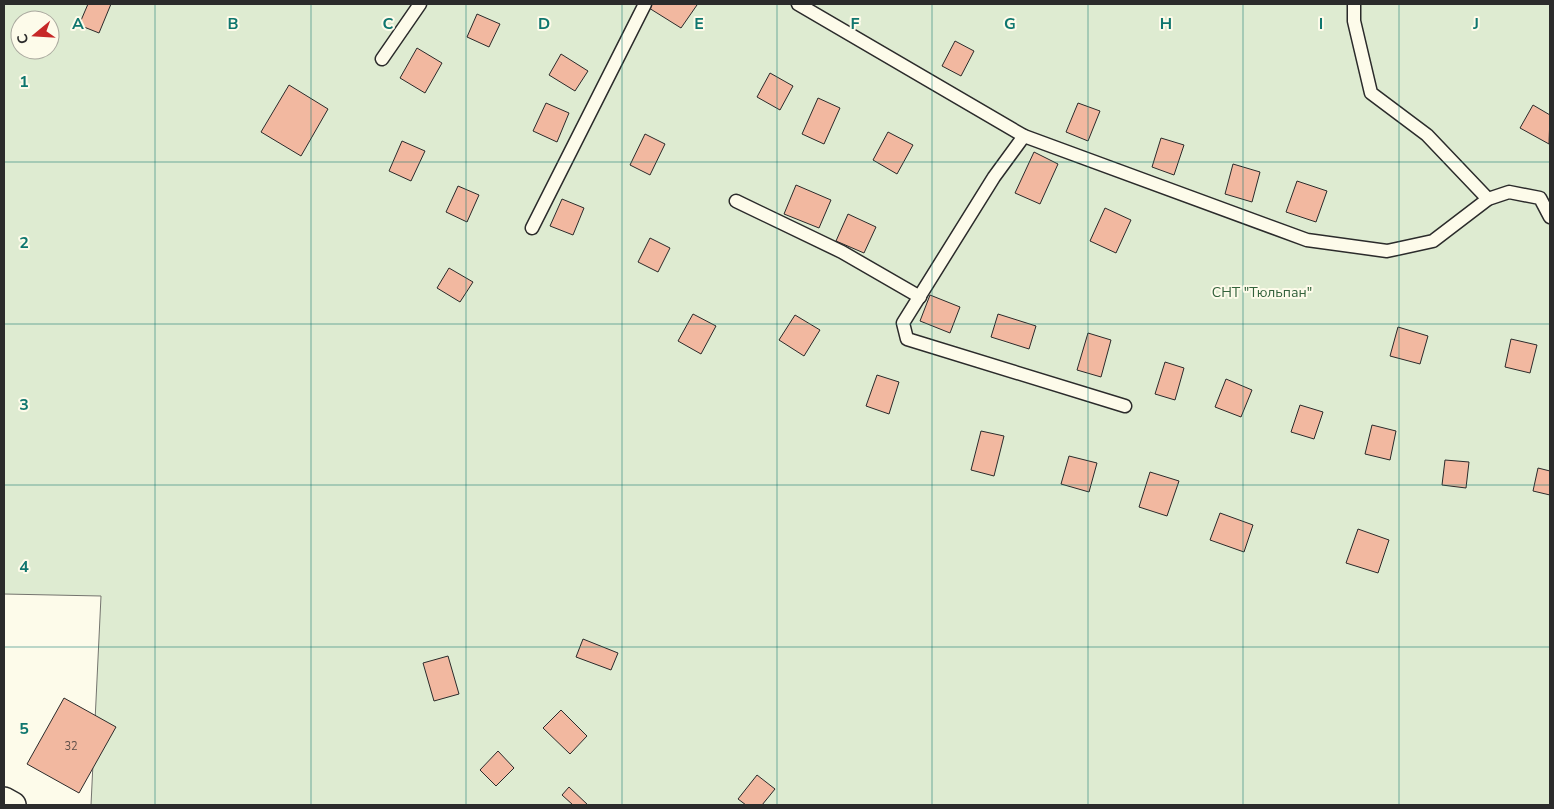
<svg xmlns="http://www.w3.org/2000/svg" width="1554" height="809" font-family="'Nunito Sans',sans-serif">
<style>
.green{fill:#deebd1;stroke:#74746e;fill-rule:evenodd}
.building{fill:#f2b8a0;stroke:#2b2b2b}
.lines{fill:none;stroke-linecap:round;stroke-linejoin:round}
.service-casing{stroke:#2b2b2b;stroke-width:15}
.minor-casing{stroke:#2b2b2b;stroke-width:28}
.service{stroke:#fdfbea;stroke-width:12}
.minor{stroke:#fdfbea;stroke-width:25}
.grid{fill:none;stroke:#0f766e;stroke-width:1;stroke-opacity:0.55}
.labels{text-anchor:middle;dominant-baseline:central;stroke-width:4;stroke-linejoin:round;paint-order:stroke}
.number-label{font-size:11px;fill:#5d4e48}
.park-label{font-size:14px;fill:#34623c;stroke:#fdfbea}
.grid-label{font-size:16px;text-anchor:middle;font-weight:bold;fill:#0f766e;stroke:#fdfbea;stroke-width:4;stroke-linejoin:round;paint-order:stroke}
</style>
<rect width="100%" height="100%" fill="#fdfbea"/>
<path class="green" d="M4,4H1550V805H91L101,596L4,594ZM20,20H50V50H20Z"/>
<g class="building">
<polygon points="88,4 111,4 99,33 79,25"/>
<polygon points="652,4 695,4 697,5 681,28 649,8"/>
<polygon points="477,14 500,24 489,47 467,37"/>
<polygon points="955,41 974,51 961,76 942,66"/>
<polygon points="417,48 442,63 425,93 400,78"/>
<polygon points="561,54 588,71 575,91 549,75"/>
<polygon points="770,73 793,86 780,110 757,97"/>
<polygon points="289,85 328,109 301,156 261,132"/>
<polygon points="818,98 840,108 824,144 802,134"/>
<polygon points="546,103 569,113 557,142 533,131"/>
<polygon points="1078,103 1100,111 1088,141 1066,132"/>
<polygon points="1533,105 1550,115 1549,144 1520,128"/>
<polygon points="888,132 913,145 897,174 873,160"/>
<polygon points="645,134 665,144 650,175 630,165"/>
<polygon points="1161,138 1184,145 1174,175 1152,167"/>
<polygon points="402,141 425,151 411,181 389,171"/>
<polygon points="1034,152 1058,164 1040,204 1015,193"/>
<polygon points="1233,164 1260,172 1252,202 1225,194"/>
<polygon points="1297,181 1327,191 1316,222 1286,212"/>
<polygon points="796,185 831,200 819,228 784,214"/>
<polygon points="458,186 479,195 467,222 446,212"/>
<polygon points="562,199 584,208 573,235 550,226"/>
<polygon points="1105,208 1131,220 1116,253 1090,241"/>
<polygon points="848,214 876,227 864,253 836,241"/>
<polygon points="650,238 670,248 658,272 638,262"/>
<polygon points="449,268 473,282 460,302 437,288"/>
<polygon points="930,295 960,307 950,333 920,321"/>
<polygon points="693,314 716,326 701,354 678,341"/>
<polygon points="998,314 1036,326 1029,349 991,337"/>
<polygon points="795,315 820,330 804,356 779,340"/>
<polygon points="1398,327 1428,336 1420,364 1390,356"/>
<polygon points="1088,333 1111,340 1101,377 1077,370"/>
<polygon points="1511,339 1537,345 1530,373 1505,367"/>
<polygon points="1165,362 1184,368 1175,400 1155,394"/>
<polygon points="877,375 899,382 889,414 866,406"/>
<polygon points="1226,379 1252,390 1241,417 1215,407"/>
<polygon points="1300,405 1323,412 1314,439 1291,432"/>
<polygon points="1372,425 1396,431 1390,460 1365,454"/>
<polygon points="981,431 1004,436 994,476 971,470"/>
<polygon points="1069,456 1097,463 1089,492 1061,484"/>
<polygon points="1445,460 1469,462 1466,488 1442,485"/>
<polygon points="1538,468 1550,471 1550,495 1533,491"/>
<polygon points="1150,472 1179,481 1167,516 1139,507"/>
<polygon points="1220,513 1253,525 1244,552 1210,540"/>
<polygon points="1358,529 1389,540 1378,573 1346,563"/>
<polygon points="583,639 618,653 611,670 576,657"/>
<polygon points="448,656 459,694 434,701 423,663"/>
<polygon points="64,698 116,727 79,793 27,764"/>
<polygon points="561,710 587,736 570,754 543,728"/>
<polygon points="498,751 514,768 496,786 480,770"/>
<polygon points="757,775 775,789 762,805 746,805 738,799"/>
<polygon points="569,787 588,805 573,805 562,795"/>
</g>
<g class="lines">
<defs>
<g id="service">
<polyline points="798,4 1024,136 1307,240 1387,251 1433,241 1488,199 1509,192 1540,198 1550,217"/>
<polyline points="1354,4 1354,21 1371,93 1427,135 1488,199"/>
<polyline points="382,59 420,4"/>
<polyline points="1024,136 994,177 903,323 907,339 1125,406"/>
<polyline points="736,201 842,252 920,297"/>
<polyline points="532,228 645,4"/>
</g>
<polyline id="minor" points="4,800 13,805"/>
</defs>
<use href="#service" class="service-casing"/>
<use href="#minor" class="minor-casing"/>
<use href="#service" class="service"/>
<use href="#minor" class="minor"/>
</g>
<path class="grid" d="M155,4V805M311,4V805M466,4V805M622,4V805M777,4V805M932,4V805M1088,4V805M1243,4V805M1399,4V805M4,162H1550M4,324H1550M4,485H1550M4,647H1550"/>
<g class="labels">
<g class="number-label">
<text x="71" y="746">32</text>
</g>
<g class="park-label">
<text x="1262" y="292">СНТ "Тюльпан"</text>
</g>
</g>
<g class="grid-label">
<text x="78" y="29">A</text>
<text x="233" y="29">B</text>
<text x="388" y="29">C</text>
<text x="544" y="29">D</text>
<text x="699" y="29">E</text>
<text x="855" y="29">F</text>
<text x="1010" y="29">G</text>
<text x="1166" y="29">H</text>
<text x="1321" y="29">I</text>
<text x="1476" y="29">J</text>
<text x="24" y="87">1</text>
<text x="24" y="248">2</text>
<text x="24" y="410">3</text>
<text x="24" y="572">4</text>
<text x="24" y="734">5</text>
</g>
<rect width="1554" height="809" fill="none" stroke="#2b2b2b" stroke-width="10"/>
<g transform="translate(35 35) rotate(252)"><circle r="24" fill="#fdfbea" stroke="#a9a89e"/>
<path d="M0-4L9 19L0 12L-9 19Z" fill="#c62828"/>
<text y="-8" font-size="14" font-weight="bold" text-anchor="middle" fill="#2b2b2b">С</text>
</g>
</svg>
